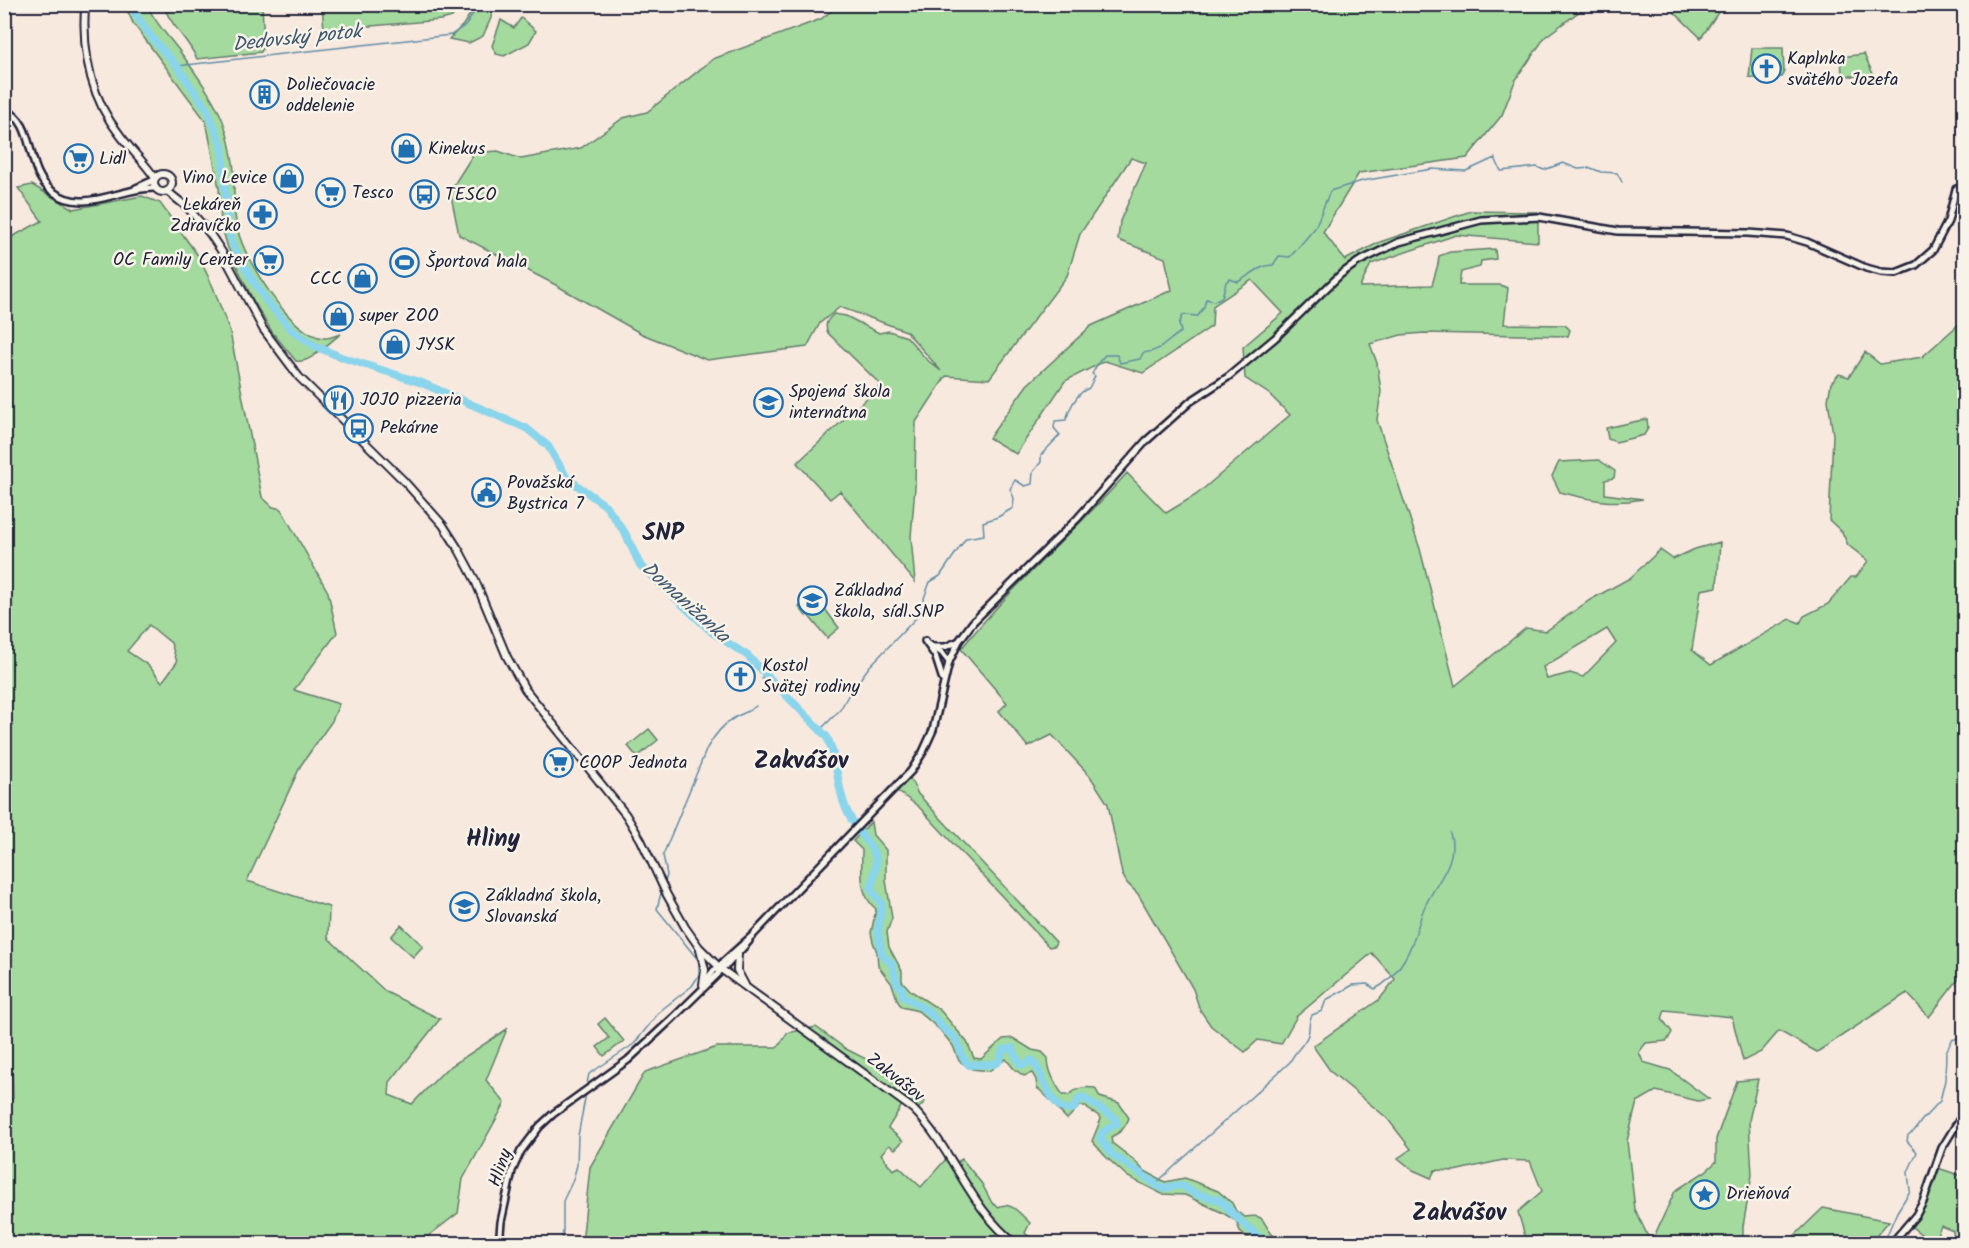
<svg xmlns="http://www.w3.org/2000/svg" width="1969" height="1248" font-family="Kalam,sans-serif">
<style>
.green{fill:#a4da9d;stroke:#637e6c;stroke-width:1.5;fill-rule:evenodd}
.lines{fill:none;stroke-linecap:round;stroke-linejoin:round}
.stream{stroke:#608da5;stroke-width:1.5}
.river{stroke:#8ad5eb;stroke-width:8}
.tertiary-casing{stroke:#22223b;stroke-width:10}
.secondary-casing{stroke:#22223b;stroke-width:10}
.tertiary{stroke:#f7f3e8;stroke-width:5}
.secondary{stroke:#f7f3e8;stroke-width:6}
.labels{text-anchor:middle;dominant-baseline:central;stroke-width:5;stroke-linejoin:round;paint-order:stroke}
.poi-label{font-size:18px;fill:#22223b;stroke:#f7f3e8;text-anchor:start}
.street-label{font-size:18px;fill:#22223b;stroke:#f7f3e8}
.water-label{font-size:20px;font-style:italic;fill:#415870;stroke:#f7f3e8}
.district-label{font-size:24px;font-weight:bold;fill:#22223b;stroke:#f7f3e8}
</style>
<rect width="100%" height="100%" fill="#f8e9df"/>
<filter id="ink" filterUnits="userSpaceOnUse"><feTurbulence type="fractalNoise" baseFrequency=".0167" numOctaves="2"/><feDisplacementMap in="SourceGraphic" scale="12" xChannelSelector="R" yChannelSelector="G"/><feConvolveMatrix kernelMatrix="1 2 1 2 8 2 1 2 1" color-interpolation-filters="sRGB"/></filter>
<g filter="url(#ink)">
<g class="green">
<path d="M125,5H147C155,23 169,37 181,53C195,72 210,93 220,114C227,128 233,157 234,172C234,191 233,212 238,231C245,260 291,336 324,338C329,339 336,335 341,334C328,342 311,364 296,361L272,332L254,302L228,248L221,224L219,188L208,131L205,120L133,23Z"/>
<path d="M163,5H262L264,44L261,52L197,59C188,39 170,25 163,5Z"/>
<polygon points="437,5 438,12 456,10 452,17 441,20 324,30 322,5"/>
<polygon points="476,5 493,5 491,18 483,36 469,43 449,39 463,25"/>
<path d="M839,5H1588L1545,37L1515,81L1502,115L1467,158L1359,173L1323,232L1345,260L1380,242L1471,211L1538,212V242L1456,235L1371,264L1360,287L1432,285L1438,264L1439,256L1450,252L1495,249L1496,259L1481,261L1480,267L1461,272L1459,285H1500L1508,288L1504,324L1565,325L1570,330L1568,336L1424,333L1401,335L1370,344L1377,363L1381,391L1377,420L1420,549L1455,686L1526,628L1546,631L1590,600L1630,578L1660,550L1673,559L1695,549L1720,542L1717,587L1701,590L1692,650L1711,665L1790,619L1800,623L1804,616L1828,604L1851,577H1856L1868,561L1848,545L1842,532L1829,520L1833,435L1828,400L1831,383L1839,374L1849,377L1865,352L1880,364L1922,357L1958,325L1964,331V972L1929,1017L1907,993L1817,1052L1779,1031L1761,1052L1743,1061L1732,1017L1665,1010L1662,1019L1672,1032L1667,1041L1646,1043L1639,1052L1643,1062L1670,1070L1709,1099L1698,1101L1656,1091L1637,1102L1627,1141L1635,1209L1651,1243L1675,1191L1706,1171L1716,1162V1139L1737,1081L1758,1079L1749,1121L1752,1175L1743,1226V1243H1527L1518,1212L1542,1191L1530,1161L1503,1160L1454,1171L1435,1170L1431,1178L1413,1170L1398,1158L1411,1149L1387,1118L1331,1072L1313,1046L1380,999L1395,979L1372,953L1297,1016L1281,1044L1258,1040L1245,1052L1211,1026L1200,1010L1193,989L1138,894L1127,883L1122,874L1108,804L1090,776L1052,735L1028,747L999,711L1007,703L961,649C1011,586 1073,534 1127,473L1166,513L1196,495L1290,415L1269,394L1245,378L1243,347L1283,313L1252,280L1213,306L1212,326L1143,373L1105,361L1065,381L1016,454L989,438L1027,385L1091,326L1172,290L1165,258L1118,240L1120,221L1146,163L1131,158L1080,234L1067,276L989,379L946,376L916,422L915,487L911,537L915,582L840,491L830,499L797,463L881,385L828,333C824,324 827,320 834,314L846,316L879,333L889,331L907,337L926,359L941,371L906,331L840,307L820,323L807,347L707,360L642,334L554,284L459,235L450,191L474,153L498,151L521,159L581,148L623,118L647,112L713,59L821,19ZM1607,629L1616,643L1583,677L1570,673L1547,679L1543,667Z"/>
<polygon points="1669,5 1723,5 1701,38 1674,12"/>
<polygon points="521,18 536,31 529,43 504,56 496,54 496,53 492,46 501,20 514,28"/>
<polygon points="1752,48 1783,48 1784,74 1782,77 1754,78 1749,77"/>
<polygon points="1864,54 1873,74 1872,78 1842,75 1841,57"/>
<path d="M32,185L73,209L142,196L160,203L199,257L213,287L230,332L262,497L273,507L281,509L328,592L337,633L294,690L339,704L332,721L301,765L247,881L329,907L328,938L386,992L440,1019L390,1082L389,1095L412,1104L445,1070L507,1029L486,1080L505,1103L463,1179L458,1213L419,1243H5V1102L13,1098L12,1071L4,1062V241L42,221L18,188ZM149,625L171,643L177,662L162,682L149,666L127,651Z"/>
<polygon points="1647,419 1648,428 1644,435 1616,442 1608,439 1606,428"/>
<path d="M1599,460L1615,471L1614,478L1605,480V494L1643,499C1612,505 1590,500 1560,492L1552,476L1559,462Z"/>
<polygon points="814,594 839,628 827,638 808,615 813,611 806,616 799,607"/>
<polygon points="649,729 658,740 637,757 628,746"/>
<polygon points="910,778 918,794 1056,942 1054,946 1049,947 919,807 897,791"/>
<path d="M871,822L873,835L886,850V880L892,918L887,932L889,947L902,971V981L911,991L940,1010L967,1042L974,1058L981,1059L1003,1039L1013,1038L1032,1050L1042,1052L1048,1058C1048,1072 1055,1084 1063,1095H1069C1078,1087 1084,1087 1095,1088L1100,1097L1119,1103L1129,1118C1125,1128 1121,1132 1111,1137L1112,1143L1134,1160L1143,1170L1165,1182L1185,1178L1218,1191L1232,1203L1236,1211L1245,1217C1265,1214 1261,1220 1271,1233C1274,1237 1279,1240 1282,1243H1255L1240,1231L1236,1221L1223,1213L1185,1195L1162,1194L1128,1177L1106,1157L1092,1141L1101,1119C1097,1112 1090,1113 1085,1106H1080L1067,1119C1058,1110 1047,1095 1037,1088L1036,1080L1032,1073L1024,1076L1014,1069L1006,1059L989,1071L972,1069L959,1061L953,1046L940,1030L918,1011L902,1007L898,1002L892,984L878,966L877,952L873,942L871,933L876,909C858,894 862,871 862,850L853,841Z"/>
<polygon points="401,925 423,946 413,957 391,937"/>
<polygon points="605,1018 624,1041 604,1056 597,1047 609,1038 598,1024"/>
<path d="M816,1027L846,1049L872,1062L895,1083L925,1102L914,1113L902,1105L888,1128L903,1141L895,1149L889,1145L881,1154L893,1170L899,1167L921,1187L946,1159L957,1162L962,1159L982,1184L992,1203L998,1207C1011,1200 1021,1215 1030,1223L1025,1233L1031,1238L1046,1243L582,1244L590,1167L645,1072L717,1047H778L787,1033Z"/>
<polygon points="1964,1162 1964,1243 1954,1243 1953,1231 1941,1226 1933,1243 1925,1243 1927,1239 1912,1227 1938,1168 1959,1175"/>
<polygon points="1823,1208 1889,1221 1870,1243 1792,1243 1793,1237"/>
</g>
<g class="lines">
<g class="stream">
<polyline points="177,66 451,35 466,25 479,4"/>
<polyline points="762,679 763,672"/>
<path d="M820,730L840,710L849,694L869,667L917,617L930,582L940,576L966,538L984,535L983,522L998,517L1013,508L1014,498L1010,489L1015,480L1025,486L1032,484L1033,472L1041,462V455L1060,435L1054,428L1055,421L1066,420C1070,407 1076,393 1089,388L1095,376L1092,374L1098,363L1105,355H1117L1120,363L1140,359L1143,353C1162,351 1165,342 1181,332L1179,324L1183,315L1198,316L1204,307L1206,299L1214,301L1222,297L1226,282L1230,279L1238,282C1249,276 1260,265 1273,265L1279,256L1290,257L1315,228L1330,191L1362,181L1432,169L1466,171L1495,158L1501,171L1537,167L1544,170L1563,163L1578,169L1591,168L1601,172L1617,173L1622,182"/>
<path d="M665,882L667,875L663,855L707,748C714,736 722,725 734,718C742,713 749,712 756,706"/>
<polyline points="586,1088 589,1074 634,1044 660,1011 692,986 699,975 699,961 657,909 662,889"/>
<path d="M1155,1184L1290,1062C1294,1052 1305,1044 1308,1035C1310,1028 1308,1022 1312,1015L1322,1011L1326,1000L1353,985L1367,984L1375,989C1395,979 1409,955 1415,935C1419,925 1421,913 1426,904C1437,881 1459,860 1450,833"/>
<polyline points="561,1244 563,1231 563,1201 573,1180 577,1165 578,1136 586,1093"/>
<polyline points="1883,1244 1897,1212 1910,1191 1908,1172 1917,1152 1907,1141 1908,1135 1914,1131 1922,1120 1940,1101 1945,1080 1946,1052 1952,1040 1964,1036"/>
</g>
<path class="river" d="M133,4L136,15L152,38L177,66L208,111L222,146L228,227L234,247L250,276L268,303L292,330L315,346L341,357L422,383L526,428L548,446L567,478L606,506L625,533L640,565L713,633L748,656L827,737C839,762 836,792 850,817C855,827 873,848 875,856C878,866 873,879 871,889L882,904L878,930L881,950L883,956L892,964L897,983L902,989L903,996L928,1011L946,1031L952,1035L957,1040L963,1058L969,1065L994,1064L999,1061L1003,1050L1012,1048L1020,1064L1023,1065L1032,1060C1041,1068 1052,1115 1071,1109C1076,1108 1077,1103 1079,1098L1082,1097L1115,1118L1117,1123L1102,1133L1100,1138L1113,1155L1160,1187L1164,1188L1181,1185L1196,1194L1220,1200C1235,1217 1250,1231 1269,1244"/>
<defs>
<g id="tertiary">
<path d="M4,109C38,123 23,169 52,191C84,216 121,186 156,188"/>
<polyline points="136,188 154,180"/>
<polyline points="925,641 935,655 943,680"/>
<polyline points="930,645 942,653 949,662"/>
<polyline points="934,647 945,647 957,642"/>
<polyline points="704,983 714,970 727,965 749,941"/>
<polyline points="499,1244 501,1222 512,1171 521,1151 540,1126 553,1114 628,1060 673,1018 718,974 723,962 753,935 911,771 923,752 933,730 949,662 959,641 973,622 1077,519 1146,441 1191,401 1228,377 1275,338 1341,274 1358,262 1399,242 1481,220 1539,217 1618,231 1748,233 1787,236 1807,242 1866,268 1881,272 1896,273 1916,265 1933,250 1948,221 1956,189"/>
<polyline points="1891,1244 1916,1215 1923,1202 1942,1148 1964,1112"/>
</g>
<g id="secondary">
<path d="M85,4C82,51 90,98 120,135C131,150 145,163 155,178"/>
<circle cx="163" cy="183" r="9"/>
<path d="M167,191L188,208L210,234L222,252L263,329L299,377L404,481L443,525L459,550L474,578L507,657L525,689L626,815L641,840L667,895L685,927L699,947L721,969L913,1109C954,1150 969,1208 1016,1244"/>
<polyline points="700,950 705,970 703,985"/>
<polyline points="738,954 737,970 745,985"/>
</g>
</defs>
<use href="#tertiary" class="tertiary-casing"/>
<use href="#secondary" class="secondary-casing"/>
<use href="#tertiary" class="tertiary"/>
<use href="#secondary" class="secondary"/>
</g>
</g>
<defs>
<symbol id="church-ring" viewBox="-11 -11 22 22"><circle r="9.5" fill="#f7f3e8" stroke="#1f6fb2" stroke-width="1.5"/><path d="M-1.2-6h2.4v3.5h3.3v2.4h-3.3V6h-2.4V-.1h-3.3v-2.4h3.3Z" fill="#1f6fb2"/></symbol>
<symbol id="building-ring" viewBox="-11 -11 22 22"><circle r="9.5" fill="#f7f3e8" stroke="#1f6fb2" stroke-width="1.5"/><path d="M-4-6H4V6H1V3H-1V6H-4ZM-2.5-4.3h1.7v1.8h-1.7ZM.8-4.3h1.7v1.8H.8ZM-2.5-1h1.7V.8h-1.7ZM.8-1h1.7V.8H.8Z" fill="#1f6fb2"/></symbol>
<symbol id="shop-ring" viewBox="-11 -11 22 22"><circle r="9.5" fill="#f7f3e8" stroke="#1f6fb2" stroke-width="1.5"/><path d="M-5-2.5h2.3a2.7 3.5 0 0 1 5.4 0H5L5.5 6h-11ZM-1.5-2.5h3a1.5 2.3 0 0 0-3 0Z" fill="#1f6fb2"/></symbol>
<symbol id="supermarket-ring" viewBox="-11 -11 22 22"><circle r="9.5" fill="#f7f3e8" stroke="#1f6fb2" stroke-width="1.5"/><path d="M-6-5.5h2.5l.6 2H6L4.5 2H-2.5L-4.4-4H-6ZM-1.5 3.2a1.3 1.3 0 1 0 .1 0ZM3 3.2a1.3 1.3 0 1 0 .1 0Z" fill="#1f6fb2"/></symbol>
<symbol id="bus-ring" viewBox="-11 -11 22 22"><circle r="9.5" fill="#f7f3e8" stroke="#1f6fb2" stroke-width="1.5"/><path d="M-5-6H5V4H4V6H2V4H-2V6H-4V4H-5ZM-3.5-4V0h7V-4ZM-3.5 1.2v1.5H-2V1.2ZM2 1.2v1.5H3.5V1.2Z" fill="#1f6fb2"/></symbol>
<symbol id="pharmacy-ring" viewBox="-11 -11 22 22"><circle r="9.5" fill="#f7f3e8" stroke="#1f6fb2" stroke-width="1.5"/><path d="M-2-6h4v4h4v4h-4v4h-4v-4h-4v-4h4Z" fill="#1f6fb2"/></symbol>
<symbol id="stadium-ring" viewBox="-11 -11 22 22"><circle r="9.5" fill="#f7f3e8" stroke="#1f6fb2" stroke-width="1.5"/><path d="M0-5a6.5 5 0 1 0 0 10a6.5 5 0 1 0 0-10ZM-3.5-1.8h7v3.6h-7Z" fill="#1f6fb2"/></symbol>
<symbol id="restaurant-ring" viewBox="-11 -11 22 22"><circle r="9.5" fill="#f7f3e8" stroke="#1f6fb2" stroke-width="1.5"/><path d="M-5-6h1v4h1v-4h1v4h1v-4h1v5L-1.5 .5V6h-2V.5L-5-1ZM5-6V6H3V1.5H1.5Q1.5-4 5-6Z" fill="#1f6fb2"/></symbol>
<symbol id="school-ring" viewBox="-11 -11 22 22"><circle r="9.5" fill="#f7f3e8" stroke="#1f6fb2" stroke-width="1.5"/><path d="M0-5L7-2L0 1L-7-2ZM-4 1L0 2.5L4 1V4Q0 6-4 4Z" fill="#1f6fb2"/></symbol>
<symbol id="civic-ring" viewBox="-11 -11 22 22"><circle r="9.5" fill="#f7f3e8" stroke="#1f6fb2" stroke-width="1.5"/><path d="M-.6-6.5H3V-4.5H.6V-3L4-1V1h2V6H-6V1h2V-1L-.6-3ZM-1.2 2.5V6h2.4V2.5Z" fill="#1f6fb2"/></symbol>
<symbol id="sight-ring" viewBox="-11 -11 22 22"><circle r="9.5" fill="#f7f3e8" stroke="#1f6fb2" stroke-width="1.5"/><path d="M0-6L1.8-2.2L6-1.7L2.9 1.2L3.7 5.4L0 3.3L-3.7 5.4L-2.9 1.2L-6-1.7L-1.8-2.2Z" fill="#1f6fb2"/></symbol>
</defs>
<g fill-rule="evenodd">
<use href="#church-ring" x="1750" y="52" width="33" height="33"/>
<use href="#building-ring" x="248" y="78" width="33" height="33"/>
<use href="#shop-ring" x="390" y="132" width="33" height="33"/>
<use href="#supermarket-ring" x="62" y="142" width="33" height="33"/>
<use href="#shop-ring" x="272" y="162" width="33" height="33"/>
<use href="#supermarket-ring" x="314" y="176" width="33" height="33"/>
<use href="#bus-ring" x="408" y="178" width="33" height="33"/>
<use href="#pharmacy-ring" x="246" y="198" width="33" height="33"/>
<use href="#supermarket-ring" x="252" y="244" width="33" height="33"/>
<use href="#stadium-ring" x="388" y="246" width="33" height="33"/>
<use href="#shop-ring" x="346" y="262" width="33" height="33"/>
<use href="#shop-ring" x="322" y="300" width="33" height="33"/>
<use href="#shop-ring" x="378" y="328" width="33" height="33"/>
<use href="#restaurant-ring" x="322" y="384" width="33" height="33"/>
<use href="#school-ring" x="752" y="386" width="33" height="33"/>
<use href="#bus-ring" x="342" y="412" width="33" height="33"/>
<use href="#civic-ring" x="470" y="476" width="33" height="33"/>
<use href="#school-ring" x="796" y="584" width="33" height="33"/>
<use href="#church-ring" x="724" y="660" width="33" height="33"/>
<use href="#supermarket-ring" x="542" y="746" width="33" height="33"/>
<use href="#school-ring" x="448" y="890" width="33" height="33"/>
<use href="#sight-ring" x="1688" y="1178" width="33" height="33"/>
</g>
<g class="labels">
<g class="poi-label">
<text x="1787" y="59">Kaplnka<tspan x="1787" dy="21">svätého Jozefa</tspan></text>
<text x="286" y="85">Doliečovacie<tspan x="286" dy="21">oddelenie</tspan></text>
<text x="428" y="149">Kinekus</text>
<text x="99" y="159">Lidl</text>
<text x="267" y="178" text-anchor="end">Vino Levice</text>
<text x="352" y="193">Tesco</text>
<text x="445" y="195">TESCO</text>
<text x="241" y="205" text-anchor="end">Lekáreň<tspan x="241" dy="21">Zdravíčko</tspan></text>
<text x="248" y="260" text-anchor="end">OC Family Center</text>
<text x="426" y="262">Športová hala</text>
<text x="342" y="279" text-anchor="end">CCC</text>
<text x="359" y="316">super ZOO</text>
<text x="416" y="345">JYSK</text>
<text x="789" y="392">Spojená škola<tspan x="789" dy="21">internátna</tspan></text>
<text x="360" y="400">JOJO pizzeria</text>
<text x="380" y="428">Pekárne</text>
<text x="507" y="483">Považská<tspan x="507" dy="21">Bystrica 7</tspan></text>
<text x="834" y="591">Základná<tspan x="834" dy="21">škola, sídl.SNP</tspan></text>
<text x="762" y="666">Kostol<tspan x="762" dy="21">Svätej rodiny</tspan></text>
<text x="579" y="763">COOP Jednota</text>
<text x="485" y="896">Základná škola,<tspan x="485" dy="21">Slovanská</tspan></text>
<text x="1726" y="1194">Drieňová</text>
</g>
<g class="street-label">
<text transform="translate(895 1078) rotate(38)">Zakvášov</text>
<text transform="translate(501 1168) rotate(-71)">Hliny</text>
</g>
<g class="water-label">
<text transform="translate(297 39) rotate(-6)">Dedovský potok</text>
<text transform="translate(685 603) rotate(42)">Domanižanka</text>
</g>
<g class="district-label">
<text x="663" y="533">SNP</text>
<text x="801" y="761">Zakvášov</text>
<text x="493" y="839">Hliny</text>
<text x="1459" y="1213">Zakvášov</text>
</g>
</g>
<rect width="1969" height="1248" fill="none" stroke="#f7f3e8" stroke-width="24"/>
<rect x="12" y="12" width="1945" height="1224" fill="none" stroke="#22223b" stroke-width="2" filter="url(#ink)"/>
</svg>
